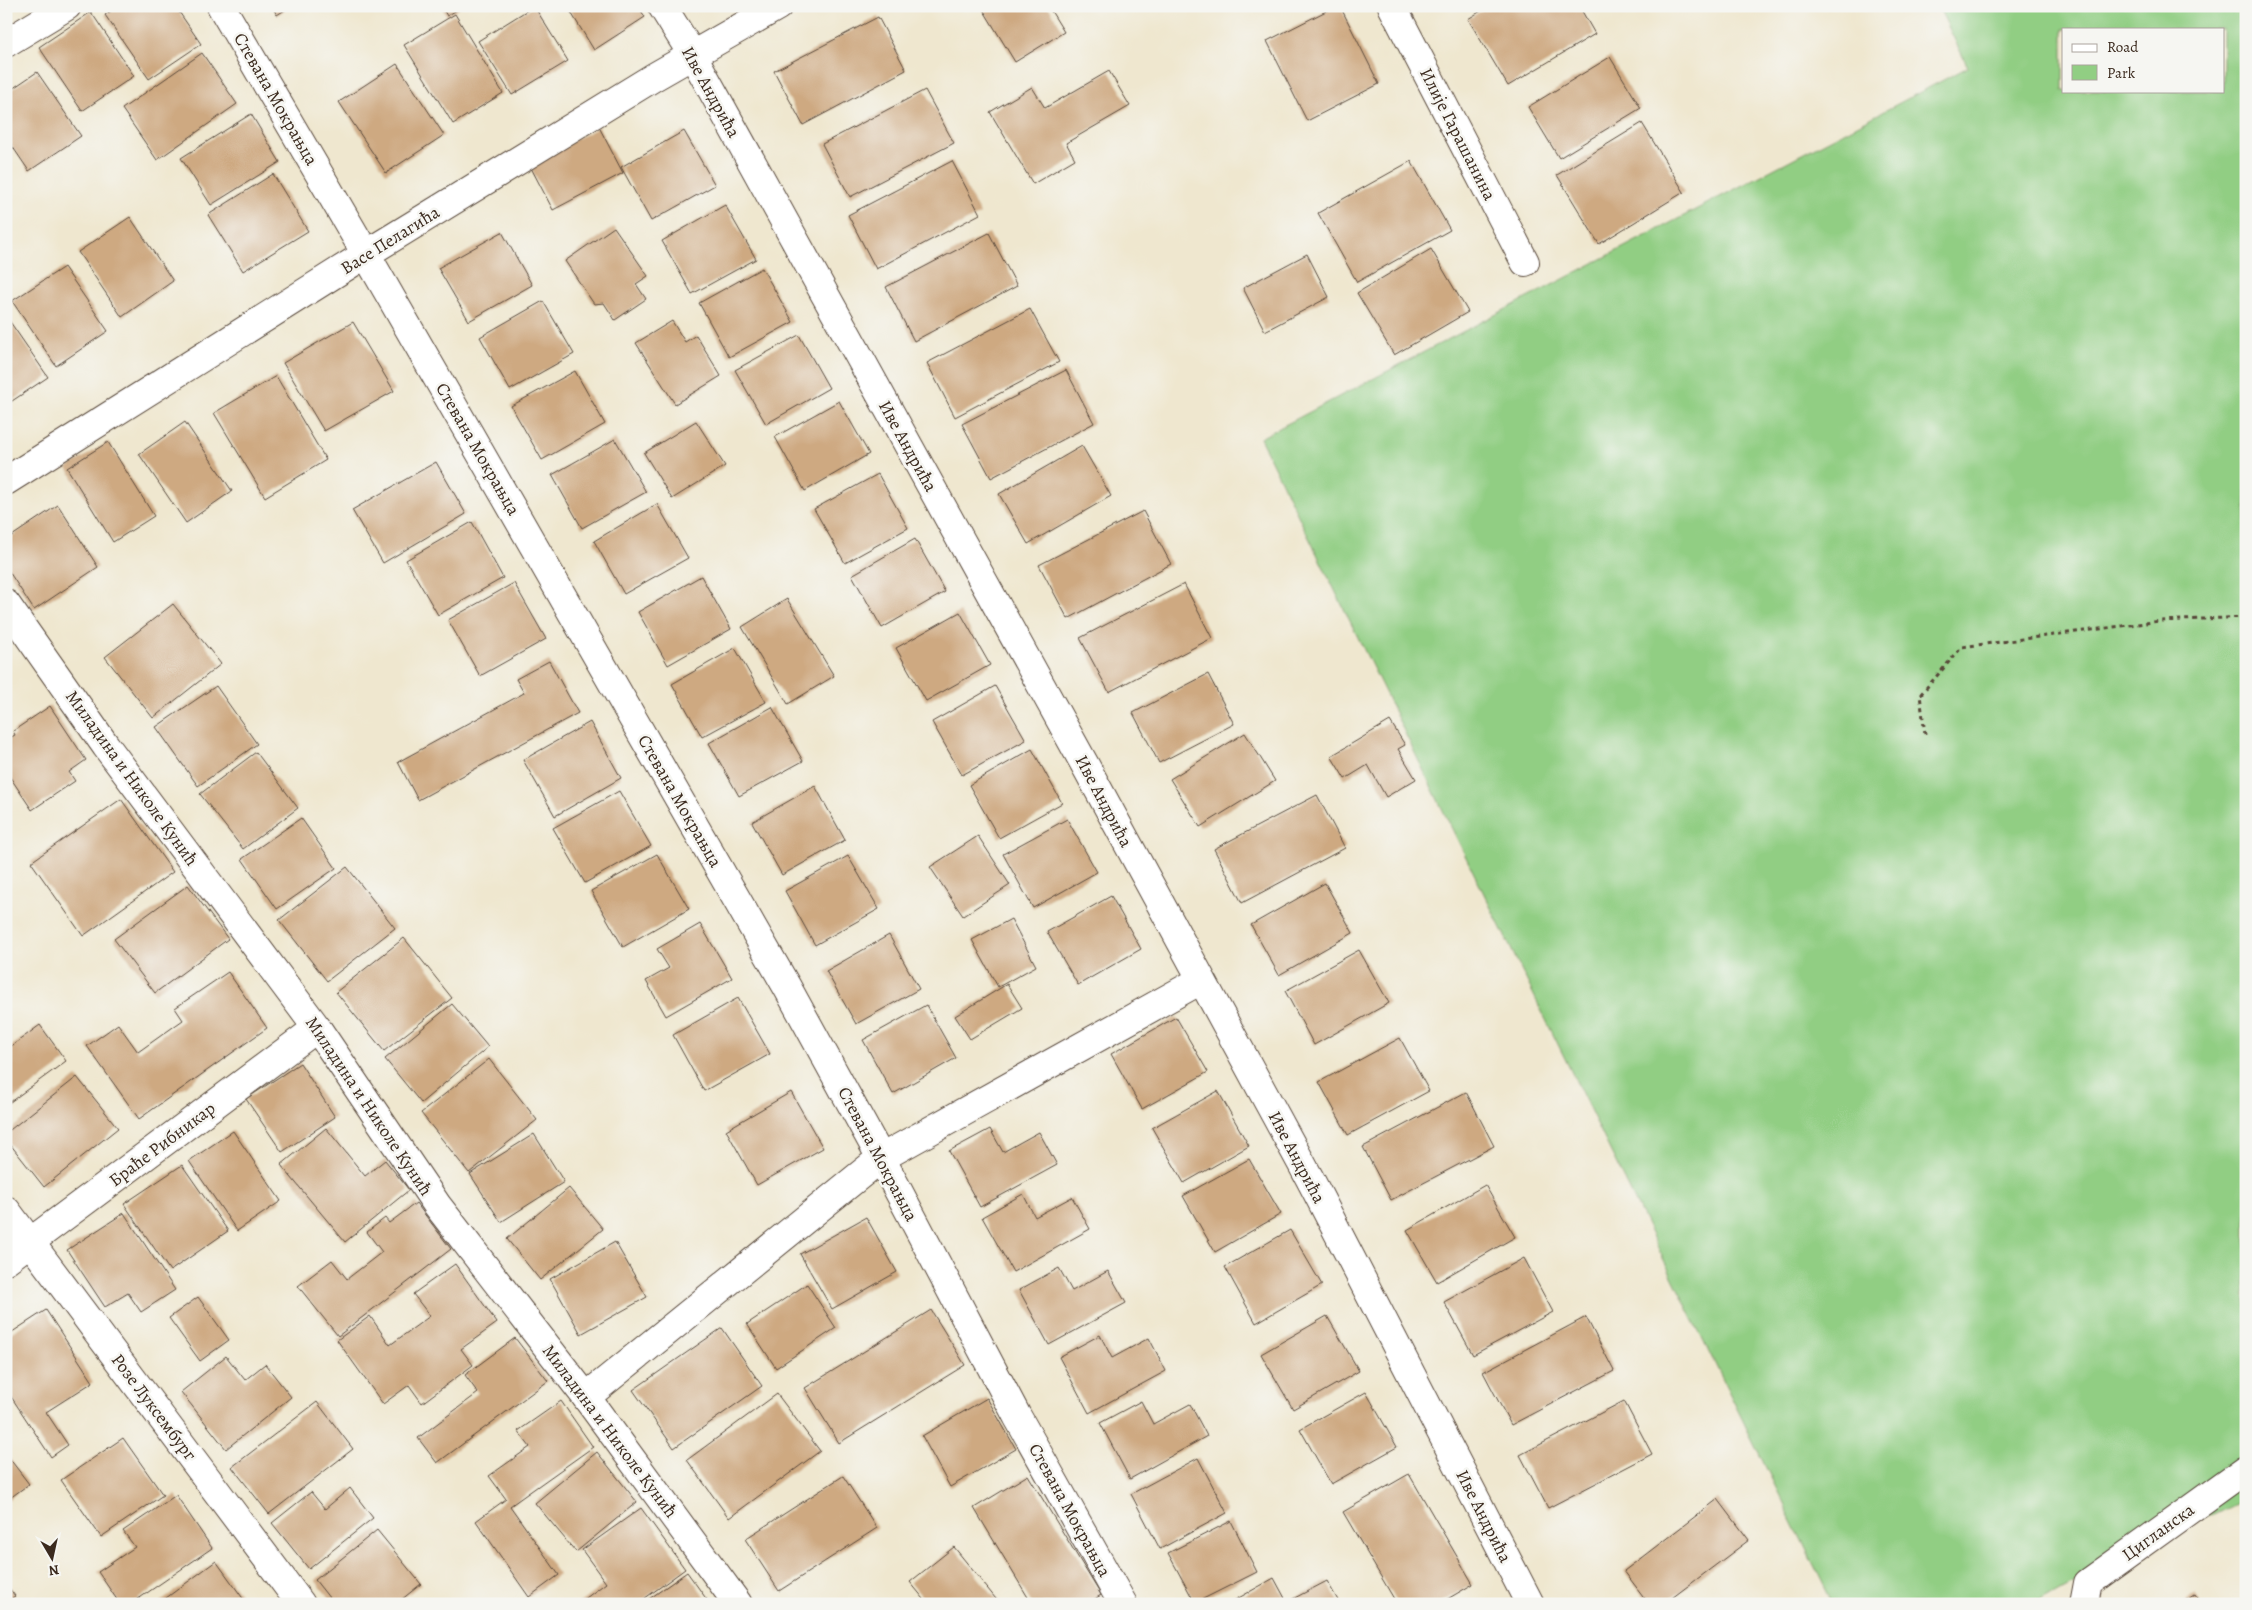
<svg xmlns="http://www.w3.org/2000/svg" width="2252" height="1610" font-family="Alegreya,serif">
<style>
.green{fill:#91ce83;stroke:#667c50;fill-rule:evenodd}
.building{fill:#cea981}
.lines{fill:none;stroke-linecap:round;stroke-linejoin:round}
.street-casing{stroke:#564639;stroke-width:30}
.path{stroke:#564639;stroke-width:3;stroke-dasharray:4 4;stroke-linecap:butt}
.street{stroke:#fff;stroke-width:28}
.labels{text-anchor:middle;dominant-baseline:central;stroke-width:5;stroke-linejoin:round;paint-order:stroke}
.street-label{font-size:18px;fill:#3b2a1e;stroke:#f6f6f2}
</style>
<rect width="100%" height="100%" fill="#f6f6f2"/>
<filter id="ink" filterUnits="userSpaceOnUse"><feTurbulence type="fractalNoise" baseFrequency=".02" numOctaves="2"/><feDisplacementMap in="SourceGraphic" scale="10" xChannelSelector="R" yChannelSelector="G"/><feConvolveMatrix kernelMatrix="1 2 1 2 8 2 1 2 1" color-interpolation-filters="sRGB"/></filter>
<filter id="wash" filterUnits="userSpaceOnUse"><feTurbulence type="fractalNoise" baseFrequency=".0096" numOctaves="4" result="noise"/><feDisplacementMap in="SourceGraphic" scale="20" xChannelSelector="R" yChannelSelector="G"/><feGaussianBlur stdDeviation="1.12" result="paint"/><feColorMatrix in="noise" values="0 0 0 0 0 0 0 0 0 0 0 0 0 0 0 0 0 1.4 0 .05"/><feComposite in="paint" operator="in"/></filter>
<g filter="url(#wash)">
<rect width="100%" height="100%" fill="#efe7cf"/>
<path class="green" d="M1938,6H2246V1498L2065,1587L2035,1604H1833L1260,438L1968,67ZM2063,29H2223V91H2063Z"/>
<g id="blocks">
<g class="building">
<polygon points="118,6 175,6 201,44 149,79 105,15"/>
<polygon points="272,6 291,6 277,15"/>
<polygon points="441,6 463,6 447,16"/>
<polygon points="534,6 568,61 512,95 478,41"/>
<polygon points="567,6 638,6 645,17 594,50"/>
<polygon points="981,6 1048,6 1064,32 1015,62"/>
<polygon points="1336,6 1340,6 1379,84 1307,121 1267,41"/>
<polygon points="1489,6 1579,6 1595,34 1508,86 1468,19"/>
<polygon points="91,12 134,76 82,111 39,47"/>
<polygon points="455,14 503,93 453,124 404,45"/>
<polygon points="878,17 906,70 803,125 774,71"/>
<polygon points="202,53 237,104 157,160 122,109"/>
<polygon points="1610,57 1641,108 1559,158 1528,107"/>
<polygon points="397,64 444,135 386,173 339,102"/>
<polygon points="1109,71 1130,106 1066,143 1075,159 1033,184 990,112 1032,87 1045,108"/>
<polygon points="37,72 81,136 29,171 6,137 6,93"/>
<polygon points="925,90 954,143 850,197 822,144"/>
<polygon points="251,114 280,162 211,205 181,158"/>
<polygon points="1642,123 1684,192 1599,244 1557,175"/>
<polygon points="599,127 623,173 553,210 529,164"/>
<polygon points="684,131 715,185 651,221 621,167"/>
<polygon points="952,161 980,214 876,269 848,215"/>
<polygon points="1411,161 1450,230 1357,282 1318,213"/>
<polygon points="273,174 308,231 243,271 208,215"/>
<polygon points="725,205 756,259 692,294 662,241"/>
<polygon points="130,217 173,281 122,317 78,252"/>
<polygon points="614,227 648,276 636,284 646,299 615,320 604,303 594,304 565,261"/>
<polygon points="502,232 532,285 469,321 438,268"/>
<polygon points="989,233 1017,286 914,341 886,287"/>
<polygon points="1431,249 1468,312 1394,355 1357,293"/>
<polygon points="1307,254 1329,297 1265,331 1243,288"/>
<polygon points="64,267 108,331 56,366 12,301"/>
<polygon points="762,268 793,322 729,357 699,303"/>
<polygon points="543,301 574,354 510,390 480,337"/>
<polygon points="1030,309 1059,362 955,417 927,363"/>
<polygon points="6,316 48,377 6,405"/>
<polygon points="672,321 685,342 696,335 721,376 675,404 636,343"/>
<polygon points="353,322 394,391 324,431 283,363"/>
<polygon points="799,335 829,388 766,424 735,370"/>
<polygon points="1066,370 1094,423 991,478 962,424"/>
<polygon points="575,371 605,424 542,460 511,406"/>
<polygon points="276,376 326,460 265,497 214,413"/>
<polygon points="839,401 869,454 805,491 775,437"/>
<polygon points="696,421 725,466 672,499 644,453"/>
<polygon points="185,422 232,491 186,523 139,454"/>
<polygon points="615,439 646,492 582,528 552,475"/>
<polygon points="108,442 154,516 113,542 67,468"/>
<polygon points="1082,446 1111,496 1028,544 999,494"/>
<polygon points="436,462 466,514 383,563 352,510"/>
<polygon points="878,474 908,528 845,563 814,509"/>
<polygon points="657,504 688,558 624,594 594,541"/>
<polygon points="58,505 98,567 34,610 6,567 6,540"/>
<polygon points="1143,511 1171,564 1068,619 1039,565"/>
<polygon points="472,522 503,578 438,615 406,560"/>
<polygon points="915,539 945,592 882,628 852,575"/>
<polygon points="701,576 731,629 668,665 638,612"/>
<polygon points="514,583 546,639 480,676 448,620"/>
<polygon points="1184,584 1212,638 1109,692 1080,638"/>
<polygon points="787,599 834,676 788,704 742,627"/>
<polygon points="173,604 221,664 153,718 105,657"/>
<polygon points="960,612 990,665 926,701 896,648"/>
<polygon points="735,648 766,702 702,737 672,684"/>
<polygon points="549,661 578,713 418,800 398,762 524,693 516,679"/>
<polygon points="1208,674 1234,724 1159,763 1133,713"/>
<polygon points="216,686 257,744 198,786 156,727"/>
<polygon points="995,686 1026,740 962,775 932,722"/>
<polygon points="50,706 86,760 69,772 75,781 32,810 6,771 6,740 15,735 13,731"/>
<polygon points="772,707 803,761 739,796 709,743"/>
<polygon points="1390,721 1405,745 1398,749 1416,779 1386,797 1368,765 1345,779 1331,756"/>
<polygon points="590,722 621,778 555,816 523,760"/>
<polygon points="1245,733 1275,781 1200,827 1170,779"/>
<polygon points="1032,749 1062,803 999,838 969,785"/>
<polygon points="256,752 298,808 243,849 200,794"/>
<polygon points="815,786 845,840 782,875 752,822"/>
<polygon points="619,791 651,846 585,883 553,828"/>
<polygon points="1317,795 1345,848 1242,903 1214,849"/>
<polygon points="121,799 173,872 83,936 31,862"/>
<polygon points="301,818 336,868 277,909 242,859"/>
<polygon points="1067,819 1097,872 1033,908 1003,854"/>
<polygon points="978,836 1010,885 963,916 930,867"/>
<polygon points="657,854 689,909 623,947 591,891"/>
<polygon points="848,856 879,909 815,945 785,891"/>
<polygon points="347,867 395,928 327,981 279,920"/>
<polygon points="1325,883 1353,933 1279,975 1251,925"/>
<polygon points="188,885 228,939 155,993 114,939"/>
<polygon points="1111,896 1141,949 1078,985 1047,932"/>
<polygon points="1011,919 1036,966 998,987 972,940"/>
<polygon points="700,924 732,978 666,1016 646,981 669,968 657,949"/>
<polygon points="889,935 919,989 856,1024 826,971"/>
<polygon points="404,938 452,998 384,1051 336,992"/>
<polygon points="1359,950 1389,1003 1314,1045 1285,991"/>
<polygon points="228,972 267,1028 139,1119 87,1046 118,1024 138,1052 183,1020 175,1008"/>
<polygon points="1007,984 1022,1008 970,1039 955,1016"/>
<polygon points="738,998 770,1054 704,1091 673,1035"/>
<polygon points="452,1004 488,1047 421,1103 385,1059"/>
<polygon points="926,1005 956,1058 893,1094 863,1040"/>
<polygon points="1176,1017 1208,1072 1142,1109 1111,1054"/>
<polygon points="40,1025 66,1061 6,1105 6,1050"/>
<polygon points="1400,1038 1429,1091 1348,1135 1319,1082"/>
<polygon points="489,1059 537,1120 469,1173 421,1113"/>
<polygon points="300,1063 335,1117 282,1152 246,1099"/>
<polygon points="77,1077 118,1128 44,1187 6,1139 6,1133"/>
<polygon points="1218,1091 1249,1146 1184,1183 1152,1128"/>
<polygon points="791,1092 823,1148 757,1185 726,1130"/>
<polygon points="1466,1092 1494,1146 1391,1200 1363,1147"/>
<polygon points="326,1128 365,1176 385,1160 409,1190 345,1242 281,1165"/>
<polygon points="990,1129 1003,1152 1039,1132 1057,1165 980,1207 949,1151"/>
<polygon points="233,1131 281,1201 237,1231 189,1161"/>
<polygon points="534,1134 564,1182 501,1222 470,1174"/>
<polygon points="1249,1159 1281,1214 1215,1252 1183,1196"/>
<polygon points="182,1165 228,1231 170,1271 124,1204"/>
<polygon points="1485,1185 1515,1237 1437,1282 1407,1230"/>
<polygon points="569,1188 603,1229 540,1280 507,1239"/>
<polygon points="1023,1194 1035,1217 1072,1197 1090,1229 1013,1272 982,1217"/>
<polygon points="416,1203 451,1249 338,1336 298,1286 332,1260 347,1279 382,1252 367,1232 385,1218 389,1223"/>
<polygon points="124,1213 175,1290 141,1312 128,1293 105,1307 67,1250"/>
<polygon points="866,1217 897,1272 832,1309 800,1254"/>
<polygon points="1290,1230 1322,1285 1256,1323 1225,1267"/>
<polygon points="615,1242 647,1297 581,1334 550,1279"/>
<polygon points="1524,1258 1553,1312 1473,1355 1444,1302"/>
<polygon points="455,1264 497,1323 461,1349 473,1365 422,1403 409,1385 383,1404 337,1340 370,1316 390,1345 430,1316 413,1294"/>
<polygon points="1059,1268 1072,1291 1108,1271 1126,1303 1049,1345 1019,1290"/>
<polygon points="807,1284 836,1328 776,1368 747,1324"/>
<polygon points="198,1297 229,1340 200,1361 169,1318"/>
<polygon points="46,1310 93,1382 46,1412 68,1445 51,1457 6,1389 6,1336"/>
<polygon points="931,1310 965,1365 839,1443 805,1388"/>
<polygon points="1327,1316 1359,1371 1293,1409 1261,1354"/>
<polygon points="1586,1317 1614,1371 1511,1425 1483,1372"/>
<polygon points="722,1328 762,1386 674,1448 633,1390"/>
<polygon points="1100,1335 1112,1358 1149,1338 1166,1371 1089,1413 1059,1357"/>
<polygon points="515,1338 548,1381 437,1463 418,1438 478,1393 465,1375"/>
<polygon points="226,1356 245,1380 265,1364 291,1397 226,1449 181,1392"/>
<polygon points="1366,1392 1397,1447 1331,1484 1300,1429"/>
<polygon points="777,1394 820,1451 729,1518 687,1460"/>
<polygon points="987,1398 1016,1449 950,1487 922,1436"/>
<polygon points="561,1401 593,1447 510,1506 559,1575 529,1597 476,1521 506,1499 489,1476 530,1447 518,1431"/>
<polygon points="1141,1401 1153,1424 1190,1404 1207,1436 1130,1479 1100,1423"/>
<polygon points="1624,1401 1652,1454 1548,1508 1520,1455"/>
<polygon points="317,1402 353,1449 269,1514 232,1467"/>
<polygon points="123,1438 163,1495 101,1537 61,1480"/>
<polygon points="597,1452 637,1502 576,1552 535,1503"/>
<polygon points="6,1454 29,1484 6,1501"/>
<polygon points="1198,1458 1227,1513 1160,1549 1131,1494"/>
<polygon points="1409,1474 1473,1584 1439,1604 1397,1604 1343,1512"/>
<polygon points="1028,1475 1101,1595 1087,1604 1032,1604 974,1508"/>
<polygon points="843,1476 877,1528 779,1591 745,1539"/>
<polygon points="350,1488 373,1518 309,1569 272,1523 311,1492 325,1509"/>
<polygon points="176,1495 212,1548 131,1604 120,1604 98,1572 135,1547 123,1531"/>
<polygon points="1718,1499 1749,1540 1664,1604 1649,1604 1624,1571"/>
<polygon points="641,1508 685,1569 637,1604 578,1604 606,1583 582,1550"/>
<polygon points="1231,1521 1257,1572 1195,1603 1168,1553"/>
<polygon points="377,1530 421,1584 396,1604 334,1604 315,1580"/>
<polygon points="954,1547 1000,1604 928,1604 910,1582"/>
<polygon points="216,1561 247,1604 158,1604"/>
<polygon points="687,1572 710,1604 642,1604"/>
<polygon points="1274,1578 1287,1602 1327,1581 1340,1604 1228,1604"/>
<polygon points="6,1584 15,1596 6,1602"/>
<polygon points="2195,1594 2202,1604 2180,1604"/>
</g>
</g>
</g>
<g filter="url(#ink)">
<use href="#blocks" fill-opacity="0" stroke="#564639" stroke-width="1"/>
<g class="lines">
<defs>
<g id="street">
<polyline points="221,6 366,254 787,987 881,1158 1017,1416 1123,1604"/>
<polyline points="662,6 692,54 1085,765 1310,1179 1530,1604"/>
<polyline points="1392,6 1525,262"/>
<polyline points="6,43 67,6"/>
<polyline points="6,481 366,254 654,77 778,6"/>
<polyline points="6,604 106,746 317,1028 437,1205 586,1397 738,1604"/>
<polyline points="6,1210 301,1604"/>
<polyline points="6,1260 317,1028"/>
<polyline points="586,1397 881,1158 1201,980"/>
<polyline points="2084,1604 2088,1583 2246,1469"/>
</g>
</defs>
<use href="#street" class="street-casing"/>
<polyline class="path" points="1925,734 1920,695 1962,647 2160,621 2246,617"/>
<use href="#street" class="street"/>
</g>
</g>
<g class="labels">
<g class="street-label">
<text transform="translate(711 92) rotate(61)">Иве Андрића</text>
<text transform="translate(276 99) rotate(60)">Стевана Мокрањца</text>
<text transform="translate(1458 134) rotate(63)">Илије Гарашанина</text>
<text transform="translate(390 240) rotate(-32)">Васе Пелагића</text>
<text transform="translate(908 446) rotate(61)">Иве Андрића</text>
<text transform="translate(478 449) rotate(60)">Стевана Мокрањца</text>
<text transform="translate(132 778) rotate(54)">Миладина и Николе Кунић</text>
<text transform="translate(680 801) rotate(60)">Стевана Мокрањца</text>
<text transform="translate(1104 801) rotate(62)">Иве Андрића</text>
<text transform="translate(369 1106) rotate(56)">Миладина и Николе Кунић</text>
<text transform="translate(162 1144) rotate(-37)">Браће Рибникар</text>
<text transform="translate(878 1154) rotate(62)">Стевана Мокрањца</text>
<text transform="translate(1297 1157) rotate(62)">Иве Андрића</text>
<text transform="translate(154 1407) rotate(53)">Розе Луксембург</text>
<text transform="translate(610 1431) rotate(53)">Миладина и Николе Кунић</text>
<text transform="translate(1070 1510) rotate(61)">Стевана Мокрањца</text>
<text transform="translate(1484 1516) rotate(63)">Иве Андрића</text>
<text transform="translate(2158 1532) rotate(-36)">Цигланска</text>
</g>
</g>
<rect width="2252" height="1610" fill="none" stroke="#f6f6f2" stroke-width="25"/>
<rect x="2062" y="28" width="162" height="65" fill="#f6f6f2" stroke="#aba49d"/>
<rect x="2072" y="44" width="25" height="8" fill="#ffffff" stroke="#aba49d"/>
<text x="2107" y="52" font-size="15" fill="#3b2a1e">Road</text>
<rect x="2072" y="65" width="25" height="15" fill="#91ce83" stroke="#aba49d"/>
<text x="2107" y="78" font-size="15" fill="#3b2a1e">Park</text>
<g transform="translate(52 1558) rotate(171)" stroke="#f6f6f2" stroke-width="4" paint-order="stroke">
<path d="M0-4L9 19L0 12L-9 19Z" fill="#3b2a1e"/>
<text y="-8" font-size="14" font-weight="bold" text-anchor="middle" fill="#3b2a1e">N</text>
</g>
</svg>
